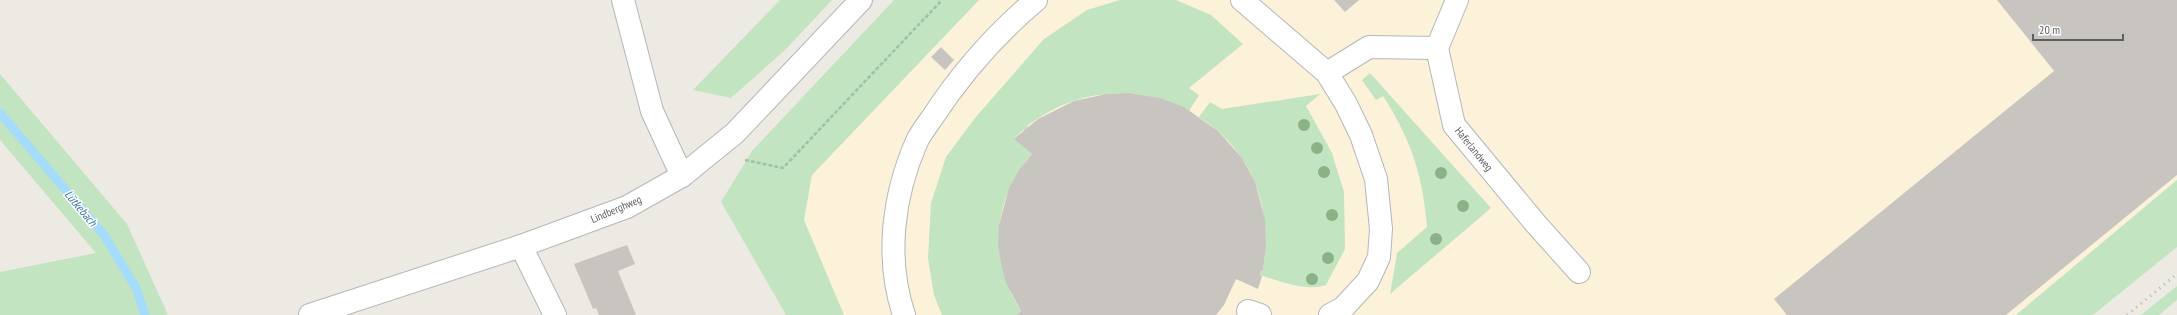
<svg xmlns="http://www.w3.org/2000/svg" width="2177" height="315" font-family="'PT Sans Narrow',sans-serif">
<style>
.commercial{fill:#fcf2da}
.green{fill:#c3e4c1}
.lines{fill:none;stroke-linecap:round;stroke-linejoin:round}
.stream{stroke:#a6dcfb;stroke-width:9}
.building{fill:#c8c5c0}
.minor-casing{stroke:#b4b6ba;stroke-width:24}
.path{stroke:#9ac5a4;stroke-width:2.5;stroke-dasharray:4 2;stroke-linecap:butt}
.minor{stroke:#fff;stroke-width:22}
.rail{stroke:#b2b3b3;stroke-width:3;stroke-dasharray:1 5;stroke-linecap:butt}
.tree{fill:#8bb286}
.labels{text-anchor:middle;dominant-baseline:central;stroke-width:3;stroke-linejoin:round;paint-order:stroke}
.street-label{font-size:11px;fill:#5b6063;stroke:#fff}
.water-label{font-size:12px;font-style:italic;fill:#4178a4;stroke:#fff}
</style>
<rect width="100%" height="100%" fill="#edeae3"/>
<polygon class="commercial" points="979,0 2177,0 2177,180 2016,315 786,315 721,202 812,175"/>
<g class="green">
<polygon points="780,0 832,0 785,50 731,98 693,90"/>
<polygon points="894,0 979,0 812,175 804,220 844,315 786,315 721,202 752,151"/>
<path d="M1120,0H1176L1211,15L1243,44L1189,88L1199,95L1189,111C1133,84 1078,88 1027,126L1029,128L1025,131L1023,130L1014,139L1032,154C992,199 988,260 1021,311L1016,315H942L934,295L928,258L931,203L946,157L975,118L1044,39L1087,10Z"/>
<path d="M1370,73L1491,208L1390,294L1397,253L1427,227C1423,176 1411,139 1383,96L1376,100L1362,80Z"/>
<polygon points="0,74 127,224 168,315 0,315 0,272 96,253 0,140"/>
<path d="M1320,94L1306,106L1332,153L1344,192L1345,249L1326,285C1306,292 1279,281 1260,275L1261,270H1263C1273,207 1253,152 1199,117L1210,102L1222,109Z"/>
<polygon points="2177,180 2177,247 2093,315 2016,315"/>
<polygon points="2177,286 2177,300 2159,315 2141,315"/>
</g>
<g class="lines">
<polyline class="stream" points="0,113 104,235 136,288 145,315"/>
</g>
<g class="building">
<polygon points="1334,0 1359,0 1345,12"/>
<polygon points="1997,0 2177,0 2177,175 2006,315 1787,315 1774,299 2054,71"/>
<polygon points="941,47 954,60 945,70 931,57"/>
<polygon points="1128,93 1160,98 1184,107 1218,131 1242,158 1255,182 1265,219 1266,246 1263,271 1261,270 1260,275 1262,276 1258,289 1236,279 1224,305 1216,315 1016,315 1021,311 1006,283 1001,264 998,244 999,225 1009,188 1019,170 1032,154 1014,139 1038,119 1074,101 1106,94"/>
<polygon points="627,245 635,264 618,271 636,315 599,315 596,308 593,309 574,264"/>
</g>
<g class="lines">
<defs>
<g id="minor">
<polyline points="623,0 652,111 682,176"/>
<polyline points="1242,0 1327,73 1346,104 1361,135 1376,179 1381,229 1379,257 1368,281 1343,308 1330,315"/>
<polyline points="1457,0 1437,48 1454,125 1536,224 1579,272"/>
<polyline points="1327,73 1369,47 1437,48"/>
<polyline points="521,246 555,315"/>
<polyline points="1248,311 1260,315"/>
<polyline points="310,315 521,246 627,207 682,176 735,133 861,0"/>
<path d="M904,315C885,258 893,195 917,141C921,133 927,125 932,118C960,75 997,33 1036,0"/>
</g>
</defs>
<use href="#minor" class="minor-casing"/>
<polyline class="path" points="745,160 783,168 942,0"/>
<use href="#minor" class="minor"/>
<polyline class="rail" points="2127,315 2177,274"/>
</g>
<g class="tree">
<circle cx="1304" cy="125" r="6"/>
<circle cx="1317" cy="148" r="6"/>
<circle cx="1324" cy="172" r="6"/>
<circle cx="1441" cy="173" r="6"/>
<circle cx="1463" cy="206" r="6"/>
<circle cx="1332" cy="215" r="6"/>
<circle cx="1436" cy="239" r="6"/>
<circle cx="1328" cy="258" r="6"/>
<circle cx="1312" cy="279" r="6"/>
</g>
<g class="labels">
<g class="street-label">
<text transform="translate(1474 149) rotate(51)">Haferlandweg</text>
<text transform="translate(616 209) rotate(-23)">Lindberghweg</text>
</g>
<g class="water-label">
<text transform="translate(81 208) rotate(50)">Lütkebach</text>
</g>
</g>
<path d="M2033 34v6h90v-6" fill="none" stroke="#5b6063" stroke-width="2"/>
<text x="2039" y="34" font-size="12" fill="#5b6063" stroke="#ffffff" stroke-width="3" paint-order="stroke">20 m</text>
</svg>
